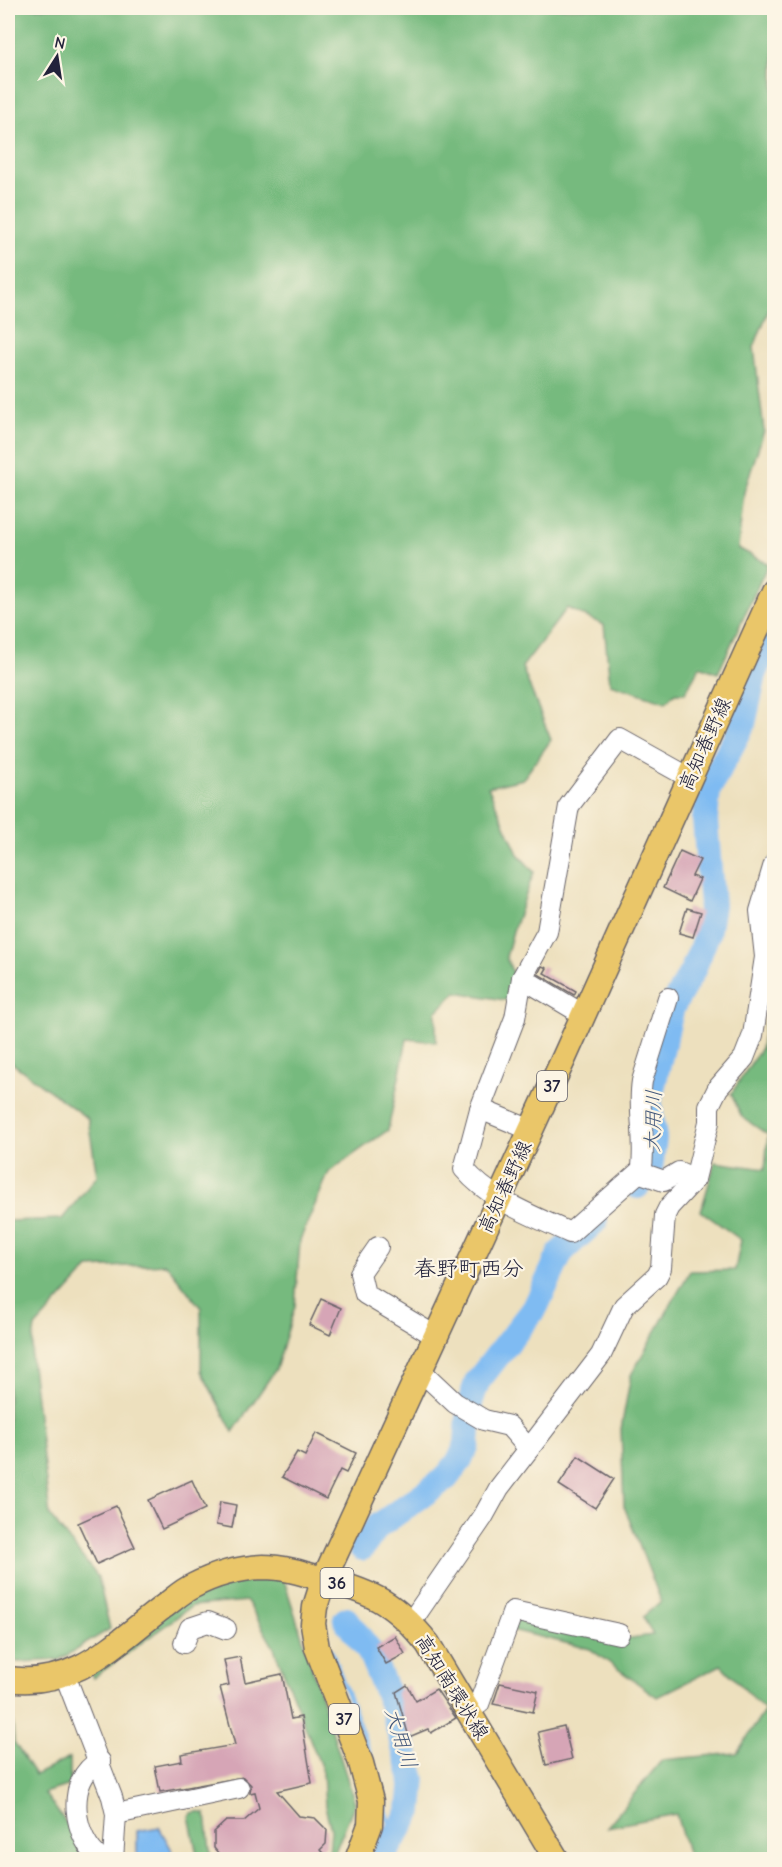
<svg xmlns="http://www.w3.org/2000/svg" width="782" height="1867" font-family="'Comic Neue','Klee One',sans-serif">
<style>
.forest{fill:#76ba7e;stroke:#4c6e5c;stroke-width:1.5}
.water{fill:#7fbbf2;stroke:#506e96;stroke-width:1.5}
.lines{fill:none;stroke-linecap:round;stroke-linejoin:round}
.stream{stroke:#7fbbf2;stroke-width:4.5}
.river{stroke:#7fbbf2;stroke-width:26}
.building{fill:#d6a5b6}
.minor-casing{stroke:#696469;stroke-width:22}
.major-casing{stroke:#696469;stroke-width:27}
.minor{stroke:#fff;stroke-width:20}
.major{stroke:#eac669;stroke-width:24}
.labels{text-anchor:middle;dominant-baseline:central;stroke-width:4.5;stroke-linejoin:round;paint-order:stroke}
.shield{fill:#fcf5e5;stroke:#63616e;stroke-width:1.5}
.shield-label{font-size:18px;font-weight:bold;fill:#22223b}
.street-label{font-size:20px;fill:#22223b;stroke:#fcf5e5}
.water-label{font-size:21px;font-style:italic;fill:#43587b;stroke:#fcf5e5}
.quarter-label{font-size:22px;fill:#22223b;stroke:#fcf5e5}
</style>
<rect width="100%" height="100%" fill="#fcf5e5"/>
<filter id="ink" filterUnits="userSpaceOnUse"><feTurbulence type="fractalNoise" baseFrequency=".0167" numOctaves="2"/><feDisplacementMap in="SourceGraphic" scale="12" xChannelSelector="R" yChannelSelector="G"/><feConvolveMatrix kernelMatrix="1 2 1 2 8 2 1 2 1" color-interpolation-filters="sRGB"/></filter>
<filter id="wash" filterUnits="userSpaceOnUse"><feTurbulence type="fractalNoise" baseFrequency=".008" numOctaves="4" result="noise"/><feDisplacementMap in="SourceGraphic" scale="24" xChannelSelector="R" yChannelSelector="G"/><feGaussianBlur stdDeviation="1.35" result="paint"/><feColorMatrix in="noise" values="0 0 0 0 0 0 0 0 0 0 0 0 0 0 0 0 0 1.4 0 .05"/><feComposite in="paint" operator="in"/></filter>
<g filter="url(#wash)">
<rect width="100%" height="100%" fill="#ede0be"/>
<g class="forest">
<polygon points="8,8 774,8 774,296 754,347 764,431 744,492 738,548 768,564 718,673 700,666 685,693 675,693 666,702 610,684 604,625 567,608 522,667 551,740 523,779 488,787 518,854 534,872 513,931 506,957 515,978 510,1001 456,992 436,1012 436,1042 407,1039 388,1130 329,1172 300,1240 295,1306 276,1369 233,1432 201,1371 201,1308 166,1264 89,1268 35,1327 31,1357 50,1516 98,1577 110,1629 59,1660 18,1662 8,1659 8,1221 62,1219 97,1176 88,1119 8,1060"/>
<polygon points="774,961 774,1859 689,1859 676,1814 607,1827 662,1760 737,1753 765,1710 721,1665 657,1697 590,1649 512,1630 518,1619 624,1639 653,1635 643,1617 661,1601 624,1506 621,1429 631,1375 690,1271 735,1270 741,1240 701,1211 715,1162 765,1169 768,1135 742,1117 731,1094 761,1048"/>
<polygon points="241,1577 283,1577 355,1803 332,1859 324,1859 329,1853 331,1830 325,1806 323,1772 274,1648 247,1601 192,1606 93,1678 89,1669 180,1602"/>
<polygon points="8,1688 11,1690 14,1742 35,1775 70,1758 70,1785 44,1793 93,1859 8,1859"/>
<polygon points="198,1812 206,1814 211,1859 198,1859 189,1816 191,1813"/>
</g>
<polygon class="water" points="159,1827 177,1859 137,1859 137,1831"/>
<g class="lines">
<polyline class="stream" points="331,1650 383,1789 387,1818 398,1831"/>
<g class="river">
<polyline points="637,1186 650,1169 654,1138 649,1101 672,1007 693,970 707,934 712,905 705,820 708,790 743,724 755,670 763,654 774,645"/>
<polyline points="362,1548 377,1527 446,1478 460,1460 467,1444 470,1403 477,1382 536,1306 561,1252 595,1221"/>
<polyline points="346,1620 369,1650 391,1703 413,1779 410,1811 381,1860"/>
</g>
</g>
<g id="blocks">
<g class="building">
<polygon points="680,851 700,860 692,876 700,879 690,901 663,888"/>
<polygon points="687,908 701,912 693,937 679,933"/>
<polygon points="542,966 547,968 544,973 576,991 574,995 538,974"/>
<polygon points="321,1299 341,1308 330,1335 309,1325"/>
<polygon points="316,1433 356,1453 346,1473 340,1470 326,1499 282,1477 297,1452 305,1456"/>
<polygon points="578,1456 614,1479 595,1508 559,1485"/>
<polygon points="192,1480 205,1509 162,1529 148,1500"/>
<polygon points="220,1502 236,1505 232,1528 216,1525"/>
<polygon points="116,1506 135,1547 97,1564 78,1523"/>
<polygon points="395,1636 405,1654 386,1664 376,1647"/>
<polygon points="240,1657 245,1682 282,1674 291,1719 301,1717 312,1783 277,1791 299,1816 315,1818 327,1830 326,1844 320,1850 324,1854 319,1860 252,1860 247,1855 242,1860 224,1860 214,1848 214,1832 226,1821 244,1821 259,1808 255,1792 250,1793 251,1785 243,1777 160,1792 155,1766 182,1761 181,1754 235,1745 220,1687 229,1685 224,1660"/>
<polygon points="500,1683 538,1691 533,1712 493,1704"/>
<polygon points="407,1685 416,1701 436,1689 456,1718 431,1733 428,1729 409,1737 396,1692"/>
<polygon points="564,1726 572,1759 546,1765 538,1732"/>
</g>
</g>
</g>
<g filter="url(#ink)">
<use href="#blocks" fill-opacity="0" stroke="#696469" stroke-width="1.5"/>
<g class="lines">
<defs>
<g id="minor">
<polyline points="522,978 515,1018 480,1109 531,1130"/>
<polyline points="584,1015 522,978 547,932 569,806 620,739 690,778"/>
<path d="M480,1109L464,1169C491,1201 532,1215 570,1233L639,1172L641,1173C647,1142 637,1112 642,1081L668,998"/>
<polyline points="641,1173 664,1181 679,1172 695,1179"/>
<polyline points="378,1247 360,1273 365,1294 437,1337"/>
<polyline points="421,1371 455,1403 484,1420 509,1426 529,1449"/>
<polyline points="411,1622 483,1517 499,1488 601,1355 624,1306 657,1276 661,1268 665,1215 669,1207 695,1179 709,1122 709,1106 718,1088 744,1058 753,1035 765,957 760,911 774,864"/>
<polyline points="184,1643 190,1628 208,1622 226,1629"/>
<polyline points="65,1675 112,1797 116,1814 113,1860"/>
<polyline points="479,1704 513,1611 619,1634"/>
<path d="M100,1761C64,1779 73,1840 102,1860"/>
<polyline points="116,1814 239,1788"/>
</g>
<g id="major">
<path d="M8,1679C75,1688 113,1645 163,1607C173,1600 182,1591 193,1586C214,1575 240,1568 263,1567C285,1567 306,1574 326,1580C374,1593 396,1604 428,1644L557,1860"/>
<polyline points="357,1860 370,1825 371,1801 361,1763 317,1648 313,1624 315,1607 324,1579 564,1058 774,591"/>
</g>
</defs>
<use href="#minor" class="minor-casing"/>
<use href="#major" class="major-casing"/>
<use href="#minor" class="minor"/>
<use href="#major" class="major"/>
</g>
</g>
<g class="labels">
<g class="shield">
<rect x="537" y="1071" width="30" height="30" rx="4.5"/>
<rect x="320.5" y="1568" width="33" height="30" rx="4.5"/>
<rect x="329" y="1704" width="30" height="30" rx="4.5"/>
</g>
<g class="shield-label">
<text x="552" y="1086">37</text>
<text x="337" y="1583">36</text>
<text x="344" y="1719">37</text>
</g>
<g class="street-label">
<text transform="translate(705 744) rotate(-66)">高知春野線</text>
<text transform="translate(505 1187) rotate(-65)">高知春野線</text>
<text transform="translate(452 1687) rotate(58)">高知南環状線</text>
</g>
<g class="water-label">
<text transform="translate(653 1121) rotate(-88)">大用川</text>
<text transform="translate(401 1738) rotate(73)">大用川</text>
</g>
<g class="quarter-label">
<text x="469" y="1269">春野町西分</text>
</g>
</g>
<rect width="782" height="1867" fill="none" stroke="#fcf5e5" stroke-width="30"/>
<g transform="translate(57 57) rotate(12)" stroke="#fcf5e5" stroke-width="4.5" paint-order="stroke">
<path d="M0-4.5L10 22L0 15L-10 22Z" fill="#22223b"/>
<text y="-9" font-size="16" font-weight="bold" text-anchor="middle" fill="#22223b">N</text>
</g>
</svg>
